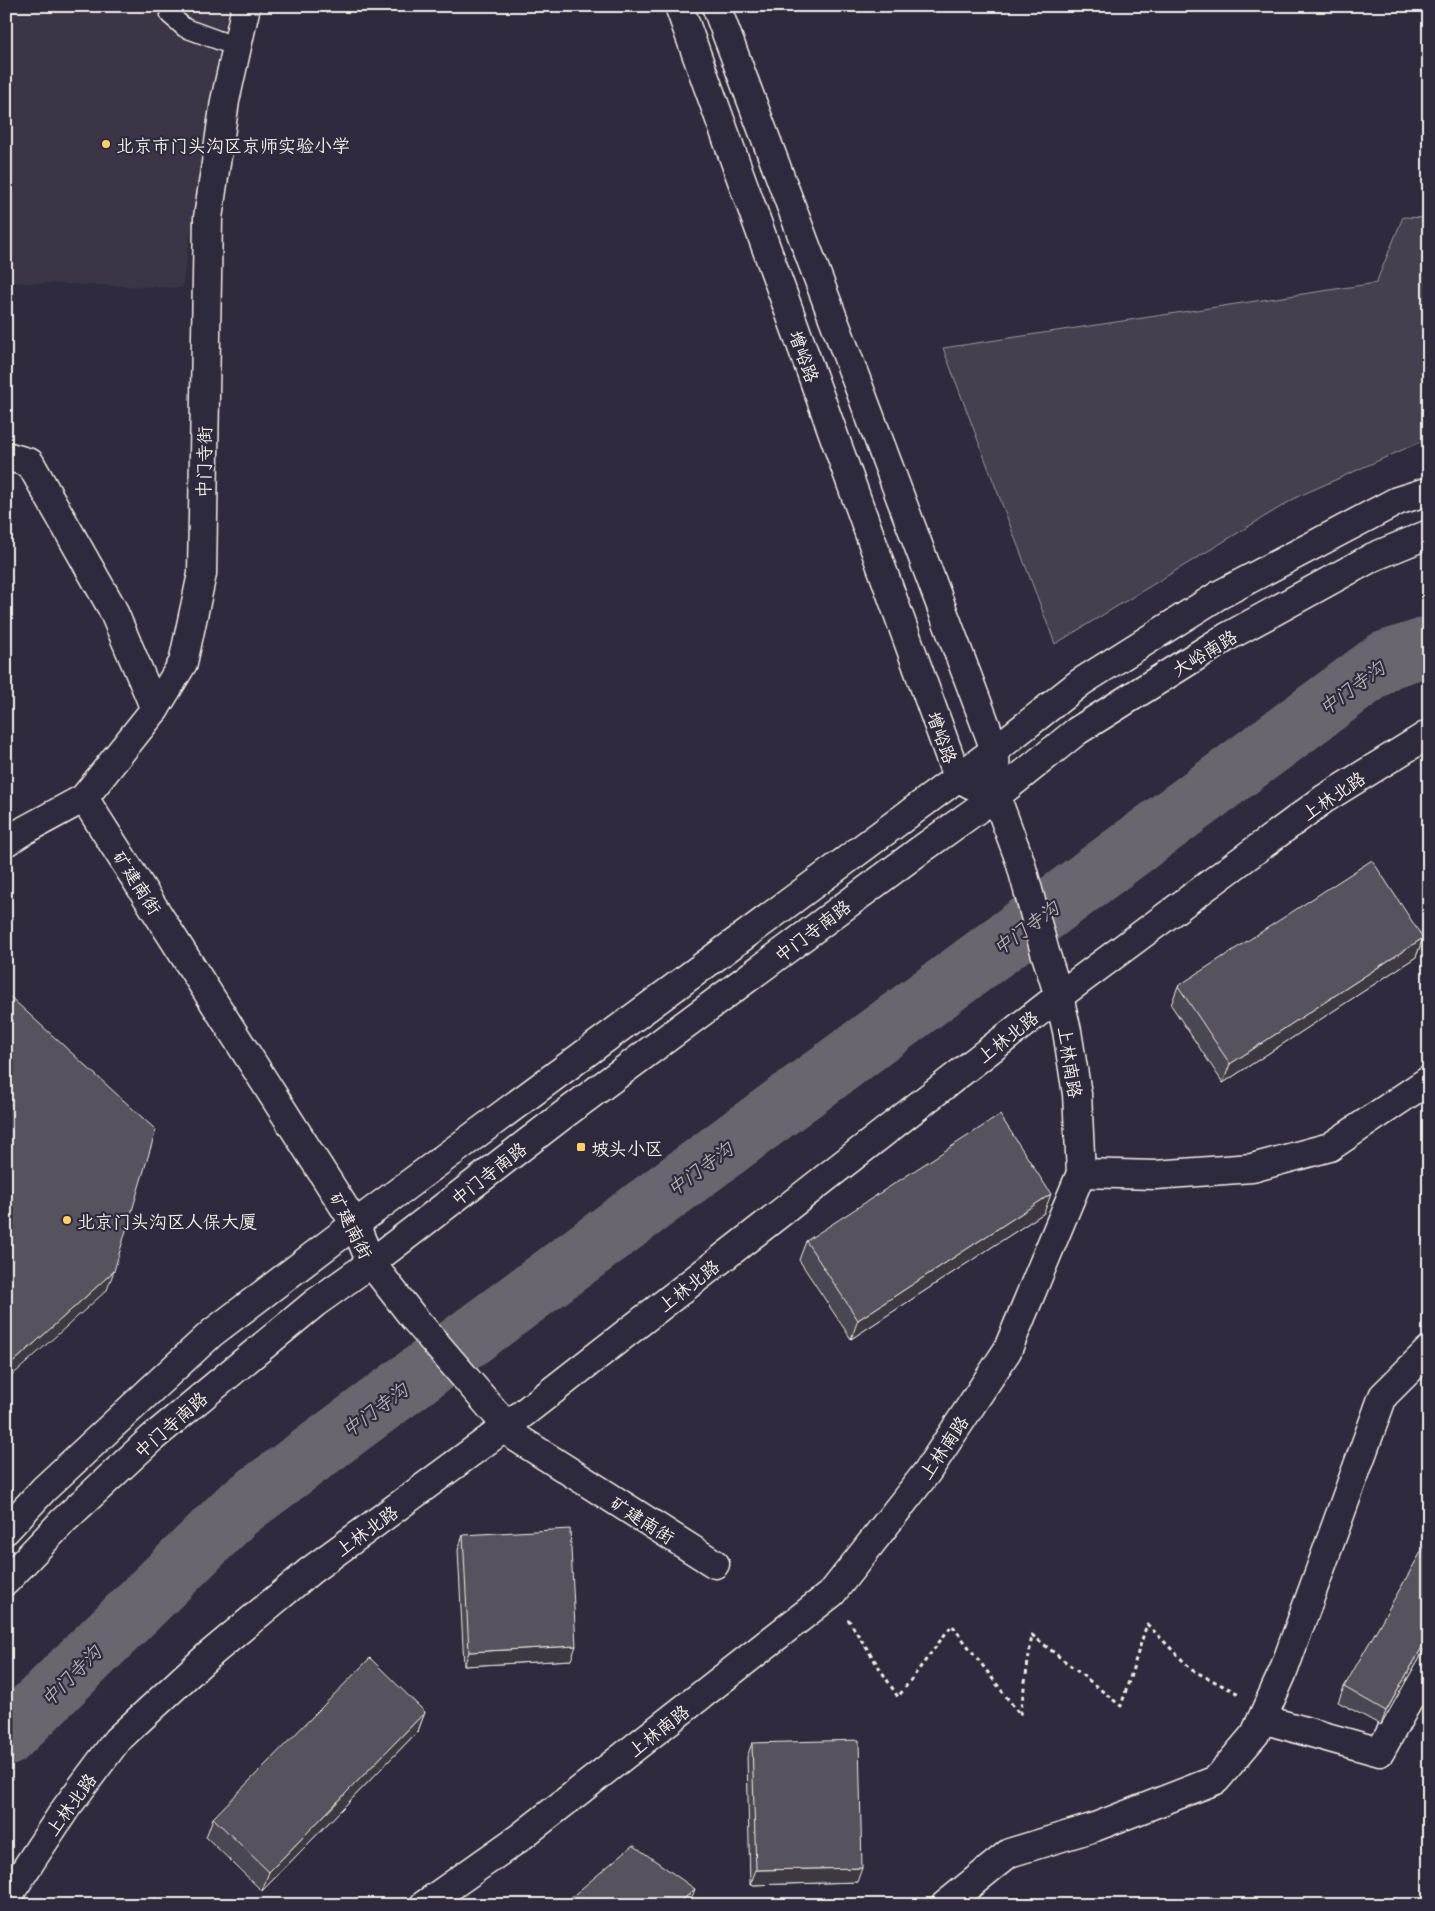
<svg xmlns="http://www.w3.org/2000/svg" width="1435" height="1911" font-family="'Playpen Sans','LXGW WenKai TC',sans-serif">
<style>
.built{fill:#3b3647}
.green{fill:#454050;stroke:#9c989c}
.lines{fill:none;stroke-linecap:round;stroke-linejoin:round}
.river{stroke:#6a6670;stroke-width:59}
.lane-casing{stroke:#f4f1e8;stroke-width:21}
.street-casing{stroke:#f4f1e8;stroke-width:31}
.secondary-casing{stroke:#f4f1e8;stroke-width:31}
.path{stroke:#f4f1e8;stroke-width:3;stroke-dasharray:4 4;stroke-linecap:butt}
.lane{stroke:#2f2a3d;stroke-width:18}
.street{stroke:#2f2a3d;stroke-width:28}
.secondary{stroke:#2f2a3d;stroke-width:28}
.wall{fill:#4a4752;stroke:#f4f1e8}
.shaded-wall{fill:#3c3942;stroke:#f4f1e8}
.building{fill:#56525f;stroke:#f4f1e8}
.poi-dot{fill:#ffd166;stroke:#2f2a3d;stroke-width:2}
.labels{text-anchor:middle;dominant-baseline:central;stroke-width:4.5;stroke-linejoin:round;paint-order:stroke}
.poi-label{font-size:18px;fill:#f4f1e8;stroke:#2f2a3d;text-anchor:start}
.street-label{font-size:18px;fill:#f4f1e8;stroke:#2f2a3d}
.water-label{font-size:19px;font-style:italic;fill:#b6b2b2;stroke:#2f2a3d}
</style>
<rect width="100%" height="100%" fill="#2f2a3d"/>
<filter id="ink" filterUnits="userSpaceOnUse"><feTurbulence type="fractalNoise" baseFrequency=".02" numOctaves="2"/><feDisplacementMap in="SourceGraphic" scale="10" xChannelSelector="R" yChannelSelector="G"/><feConvolveMatrix kernelMatrix="1 2 1 2 8 2 1 2 1" color-interpolation-filters="sRGB"/></filter>
<g filter="url(#ink)">
<polygon class="built" points="6,6 228,6 182,288 6,282"/>
<polygon class="green" points="1403,217 1429,218 1429,438 1297,497 1055,644 943,348 1376,283"/>
<g class="lines">
<polyline class="river" points="6,1737 238,1509 1386,660 1429,646"/>
<defs>
<polyline id="lane" points="170,6 170,15 185,28 237,47"/>
<g id="street">
<polyline points="6,456 30,463 112,608 155,709"/>
<polyline points="84,798 355,1224 371,1263 413,1317 517,1438 715,1564"/>
<polyline points="1081,1173 1155,1175 1252,1168 1330,1147 1429,1080"/>
<polyline points="1262,1719 1380,1752 1429,1663"/>
<polyline points="6,1899 66,1808 117,1740 208,1656 310,1571 507,1426 1059,996 1324,799 1429,734"/>
<polyline points="945,1905 1009,1853 1095,1827 1216,1780 1255,1734 1283,1672 1383,1396 1429,1350"/>
</g>
<g id="secondary">
<polyline points="679,6 957,777 972,785"/>
<polyline points="6,842 25,830 84,798 155,709 183,663 202,574 208,218 225,101 246,6"/>
<polyline points="6,1530 44,1489 212,1333 355,1224 995,750 1081,682 1219,595 1397,501 1429,491"/>
<polyline points="6,1581 63,1521 151,1439 315,1303 371,1263 562,1116 919,851 996,796 1077,731 1227,637 1373,557 1429,534"/>
<polyline points="424,1905 519,1838 832,1593 927,1472 1007,1351 1081,1173 1077,1094 1067,1031 1059,996 1045,952 1020,861 996,796 995,750 716,6"/>
</g>
</defs>
<use href="#lane" class="lane-casing"/>
<use href="#street" class="street-casing"/>
<use href="#secondary" class="secondary-casing"/>
<polyline class="path" points="848,1619 898,1697 952,1625 1020,1715 1032,1635 1121,1706 1147,1624 1192,1670 1239,1694"/>
<use href="#lane" class="lane"/>
<use href="#street" class="street"/>
<use href="#secondary" class="secondary"/>
</g>
<g class="wall">
<polygon points="1423,938 1416,957 1223,1083 1171,1005 1178,986"/>
<polygon points="1044,1213 851,1339 799,1260 806,1241"/>
<polygon points="463,1535 571,1660 464,1666 458,1550"/>
<polygon points="1429,1641 1381,1725 1338,1702 1344,1687"/>
<polygon points="425,1712 418,1731 262,1891 206,1837 213,1818"/>
<polygon points="752,1743 857,1882 750,1885 747,1757"/>
</g>
<g class="shaded-wall">
<polygon points="1423,938 1416,957 1223,1083 1230,1064"/>
<polygon points="1051,1194 1044,1213 851,1339 858,1320"/>
<polygon points="114,1271 107,1290 6,1381 6,1369"/>
<polygon points="1429,1635 1429,1641 1381,1725 1386,1711"/>
<polygon points="576,1646 571,1660 464,1666 469,1652"/>
<polygon points="425,1712 418,1731 262,1891 269,1872"/>
<polygon points="862,1868 857,1882 750,1885 756,1870"/>
<polygon points="695,1889 689,1905 677,1905"/>
</g>
<g class="building">
<polygon points="1372,860 1423,938 1230,1064 1178,986"/>
<polygon points="6,993 156,1130 114,1271 6,1369"/>
<polygon points="1000,1115 1051,1194 858,1320 806,1241"/>
<polygon points="570,1529 576,1646 469,1652 463,1535"/>
<polygon points="1429,1538 1429,1635 1386,1711 1344,1687"/>
<polygon points="370,1658 425,1712 269,1872 213,1818"/>
<polygon points="859,1740 862,1868 756,1870 752,1743"/>
<polygon points="633,1845 695,1889 677,1905 562,1905"/>
<polygon points="155,1898 165,1905 151,1905"/>
</g>
</g>
<g class="poi-dot">
<circle cx="106" cy="144" r="5"/>
<rect x="576" y="1142" width="10" height="10" rx="2.5"/>
<circle cx="67" cy="1220" r="5"/>
</g>
<g class="labels">
<g class="poi-label">
<text x="116" y="144">北京市门头沟区京师实验小学</text>
<text x="591" y="1147">坡头小区</text>
<text x="77" y="1220">北京门头沟区人保大厦</text>
</g>
<g class="street-label">
<text transform="translate(805 356) rotate(70)">增峪路</text>
<text transform="translate(203 462) rotate(-89)">中门寺街</text>
<text transform="translate(1204 652) rotate(-31)">大峪南路</text>
<text transform="translate(943 737) rotate(70)">增峪路</text>
<text transform="translate(1333 795) rotate(-34)">上林北路</text>
<text transform="translate(138 882) rotate(57)">矿建南街</text>
<text transform="translate(812 930) rotate(-37)">中门寺南路</text>
<text transform="translate(1007 1036) rotate(-38)">上林北路</text>
<text transform="translate(1071 1062) rotate(81)">上林南路</text>
<text transform="translate(488 1173) rotate(-38)">中门寺南路</text>
<text transform="translate(352 1225) rotate(63)">矿建南街</text>
<text transform="translate(688 1285) rotate(-38)">上林北路</text>
<text transform="translate(170 1424) rotate(-41)">中门寺南路</text>
<text transform="translate(943 1447) rotate(-56)">上林南路</text>
<text transform="translate(643 1519) rotate(33)">矿建南街</text>
<text transform="translate(366 1530) rotate(-36)">上林北路</text>
<text transform="translate(658 1730) rotate(-38)">上林南路</text>
<text transform="translate(70 1804) rotate(-54)">上林北路</text>
</g>
<g class="water-label">
<text transform="translate(1351 687) rotate(-36)">中门寺沟</text>
<text transform="translate(1025 927) rotate(-36)">中门寺沟</text>
<text transform="translate(699 1168) rotate(-36)">中门寺沟</text>
<text transform="translate(374 1409) rotate(-36)">中门寺沟</text>
<text transform="translate(70 1675) rotate(-45)">中门寺沟</text>
</g>
</g>
<rect width="1435" height="1911" fill="none" stroke="#2f2a3d" stroke-width="25"/>
<rect x="12" y="12" width="1410" height="1886" fill="none" stroke="#f4f1e8" stroke-width="2" filter="url(#ink)"/>
</svg>
